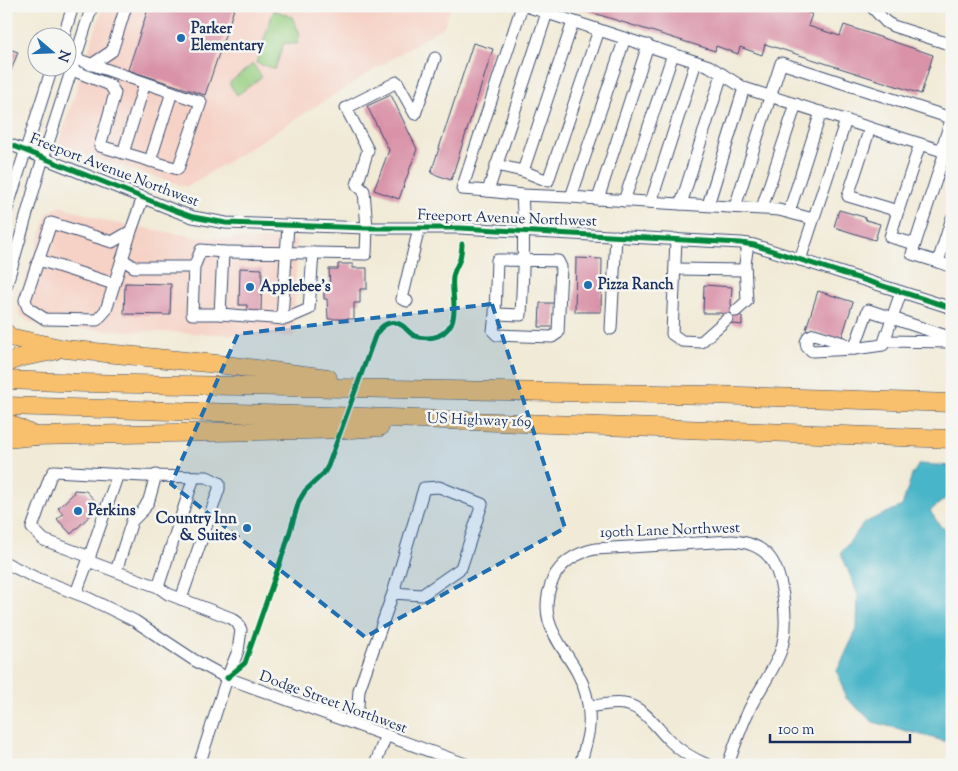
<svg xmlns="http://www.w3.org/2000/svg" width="958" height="771" font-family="'Sorts Mill Goudy',serif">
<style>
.built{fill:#f6d1c5}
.green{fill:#96cd7f;stroke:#587e6e}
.water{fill:#4ab5c8;stroke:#327293}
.building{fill:#d992a8}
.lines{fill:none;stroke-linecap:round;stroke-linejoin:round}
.minor-casing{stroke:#3b4b70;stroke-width:13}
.highway-casing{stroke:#3b4b70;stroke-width:19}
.minor{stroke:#fff;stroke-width:11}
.highway{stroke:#f8bf6c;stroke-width:18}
.cycleway-casing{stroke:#f6f6f2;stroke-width:8}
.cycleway{stroke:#00873e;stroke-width:5}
.marked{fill:#1f6fb2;fill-opacity:0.2;stroke:#1f6fb2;stroke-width:4;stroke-dasharray:10 6;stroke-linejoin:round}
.poi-dot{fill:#1f6fb2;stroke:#f6f6f2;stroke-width:2}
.labels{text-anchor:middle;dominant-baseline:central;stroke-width:5;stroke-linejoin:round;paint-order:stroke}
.poi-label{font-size:15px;font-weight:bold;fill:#1b2f5e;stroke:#f6f6f2;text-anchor:start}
.street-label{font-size:15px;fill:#1b2f5e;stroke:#f6f6f2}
</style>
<rect width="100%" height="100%" fill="#f6f6f2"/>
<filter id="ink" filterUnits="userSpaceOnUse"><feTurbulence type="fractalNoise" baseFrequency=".02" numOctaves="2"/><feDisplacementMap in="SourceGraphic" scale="10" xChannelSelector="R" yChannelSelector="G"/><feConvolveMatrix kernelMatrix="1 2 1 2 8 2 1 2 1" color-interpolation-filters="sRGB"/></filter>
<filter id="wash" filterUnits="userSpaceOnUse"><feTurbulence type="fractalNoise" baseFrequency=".0096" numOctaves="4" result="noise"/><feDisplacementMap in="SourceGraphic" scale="20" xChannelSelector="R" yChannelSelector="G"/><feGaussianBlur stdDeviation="1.12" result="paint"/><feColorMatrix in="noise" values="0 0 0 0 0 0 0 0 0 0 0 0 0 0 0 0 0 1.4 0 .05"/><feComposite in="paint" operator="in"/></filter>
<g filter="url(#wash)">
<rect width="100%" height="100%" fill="#f1ead6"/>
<g class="built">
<polygon points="103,6 451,6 444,26 187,187 58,146"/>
<polygon points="61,206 109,222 202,238 297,240 294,337 54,328 30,322 20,315 18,303 48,212"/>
</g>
<g class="green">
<polygon points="274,10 292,17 300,34 297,44 284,43 275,69 256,63"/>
<polygon points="253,64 262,77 237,95 229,83"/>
</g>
<polygon class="water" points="919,464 952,466 952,493 930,511 941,527 952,531 952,743 873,722 846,698 837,671 857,629 858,595 841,553 864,523 902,506 912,475"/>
<g id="blocks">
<g class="building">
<polygon points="149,6 235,6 205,95 128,70"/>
<polygon points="571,6 787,6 812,14 808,26 840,36 844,25 933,55 921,94 765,44 762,55 740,47 738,54 716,46 715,51"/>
<polygon points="473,43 493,49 451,180 431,173"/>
<polygon points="6,48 18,52 6,84"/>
<polygon points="391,95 417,149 399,199 374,190 389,150 367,106"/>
<polygon points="839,210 864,217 866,220 880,224 875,240 834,227"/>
<polygon points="576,258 602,259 601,312 575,312"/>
<polygon points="338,264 353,264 353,268 367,268 367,289 360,289 360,303 354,303 354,319 328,319 327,299 324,299 324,288 330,288 329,269 338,269"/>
<polygon points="240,268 262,269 261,312 247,311 247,305 239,305"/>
<polygon points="125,283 171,284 170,315 124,314"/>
<polygon points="704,285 732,287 731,305 742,317 742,325 733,324 721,313 703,313"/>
<polygon points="818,291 853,302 841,340 806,329"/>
<polygon points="540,303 555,303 555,327 539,327"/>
<polygon points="74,490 86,491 100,506 71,534 57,519 63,514 58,508 73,494"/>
</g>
</g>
</g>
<g filter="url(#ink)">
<use href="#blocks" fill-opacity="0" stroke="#3b4b70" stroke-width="1"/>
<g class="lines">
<defs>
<g id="minor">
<polyline points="526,6 709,66 744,88 952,154"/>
<polyline points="871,6 886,22 893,26 952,45"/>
<polyline points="63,38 73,6"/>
<polyline points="91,65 112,51 126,6"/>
<polyline points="72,70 110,85 115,93 100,146 178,169 201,102 76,59"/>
<polyline points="870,128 848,196 898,211 890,237 915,244 912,254 938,262"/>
<polyline points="6,143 176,211 193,217 226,223 367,228 460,228 741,243 754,245 952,308"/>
<polyline points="941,151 952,117"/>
<polyline points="123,153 145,83"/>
<polyline points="150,161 172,92"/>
<polyline points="496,165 523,171 573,22"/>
<polyline points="523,171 548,181 599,30"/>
<polyline points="488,191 462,189 522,6"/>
<polyline points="522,195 571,197 625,38"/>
<polyline points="571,197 598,199 648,45"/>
<polyline points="598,199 779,210 813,219"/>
<polyline points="624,201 673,54"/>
<polyline points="651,202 696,62"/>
<polyline points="681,204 722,74"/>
<polyline points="708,205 744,88"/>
<polyline points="735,207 781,63 951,118"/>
<polyline points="762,208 796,104"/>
<polyline points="898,211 920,144"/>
<polyline points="6,212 52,68"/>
<polyline points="789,212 821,112"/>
<polyline points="952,218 938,262 952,267"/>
<polyline points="131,231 106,310 97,320 45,319 28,308 25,300 51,223 112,242 131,231 143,197"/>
<polyline points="676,239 672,334 682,341 701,342 727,319"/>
<polyline points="915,244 945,152"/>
<polyline points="313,253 366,254 367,228 364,191 357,185 368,150 346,108 397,82 415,114 435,58"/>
<polyline points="122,259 134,267 194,267 192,314 220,314 223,252 201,250 194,267"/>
<polyline points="39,260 114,284"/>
<polyline points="800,260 846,120"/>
<polyline points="675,269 745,270"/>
<polyline points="6,287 40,168 92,6"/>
<polyline points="407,301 402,299 419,228"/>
<polyline points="736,311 747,301 745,264 748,244"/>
<polyline points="220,314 286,319 309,309 313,253 223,252"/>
<path d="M495,314L493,331L497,335L552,337L558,333L561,267L558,261C538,260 517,260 497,260L495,314L521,315C523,275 525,235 522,195L488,191L547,13"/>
<polyline points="282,319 288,225"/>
<polyline points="611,329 616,236"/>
<polyline points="885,341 952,342"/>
<polyline points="854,349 843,343 814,334 809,336 806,342 807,347 812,351 854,349 883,345 901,292"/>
<polyline points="854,349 868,310 952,338"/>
<polyline points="90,557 44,540 32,528 50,477 54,471 143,476 207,477 219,483 219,489 181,599"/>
<polyline points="88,561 118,474"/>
<polyline points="6,563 36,578 88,598 135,621 194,660 227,678 468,765"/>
<polyline points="116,571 132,521 144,509 149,500 156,475"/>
<polyline points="158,587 194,477"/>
<polyline points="76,593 88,561 158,587 168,594 231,618 237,622 241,630 238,651 227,678 199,765"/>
<path d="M589,707C600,705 613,702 624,704C644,707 655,726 669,740C680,751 693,759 708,765"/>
<polyline points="348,721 358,706 359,690 393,593 424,488 439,487 482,504 461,568 422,595 393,593"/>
<polyline points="375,765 386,735"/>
<path d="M580,765C588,738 593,722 586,694C575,651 531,631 553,579C561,562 577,553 595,549L732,541C769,543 778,564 783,596C786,615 787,635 780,653C773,671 761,687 752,704C742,723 735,744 728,765"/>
</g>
<g id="highway">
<polyline points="6,333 9,337 65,349 217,364 328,378"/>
<polyline points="6,364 18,358 54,351"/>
<polyline points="6,380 84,383 712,395 952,403"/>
<polyline points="6,406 365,417 952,439"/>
<polyline points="6,422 35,436"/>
<polyline points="6,439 36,436 352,429 380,427"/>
</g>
</defs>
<use href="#minor" class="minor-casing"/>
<use href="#highway" class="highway-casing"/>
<use href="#minor" class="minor"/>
<use href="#highway" class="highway"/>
<defs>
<g id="cycleway">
<polyline points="6,143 176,211 193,217 226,223 367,228 460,228 741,243 754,245 952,308"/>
<path d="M227,678L245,663L285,548L299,501L305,491L324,473L328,466L375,336C381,325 391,318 403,326C407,329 410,334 415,336C421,338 431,339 438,336C464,324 450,296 453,277C454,270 458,265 460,259C461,254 462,249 462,244"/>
</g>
</defs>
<use href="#cycleway" class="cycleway-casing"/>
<use href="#cycleway" class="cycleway"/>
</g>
</g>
<path class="marked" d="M492,304L565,528L365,637L171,484L238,334Z"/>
<g class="poi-dot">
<circle cx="181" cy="38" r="5"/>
<circle cx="588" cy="285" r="5"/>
<circle cx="250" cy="287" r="5"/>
<circle cx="78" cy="511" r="5"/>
<circle cx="247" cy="528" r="5"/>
</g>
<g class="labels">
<g class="poi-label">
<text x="191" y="29">Parker<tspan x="191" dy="17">Elementary</tspan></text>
<text x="598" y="285">Pizza Ranch</text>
<text x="260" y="287">Applebee's</text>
<text x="88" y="511">Perkins</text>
<text x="237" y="519" text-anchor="end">Country Inn<tspan x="237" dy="17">&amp; Suites</tspan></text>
</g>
<g class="street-label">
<text transform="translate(114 171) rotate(21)">Freeport Avenue Northwest</text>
<text transform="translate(507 219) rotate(2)">Freeport Avenue Northwest</text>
<text transform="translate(479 421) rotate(2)">US Highway 169</text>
<text transform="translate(670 531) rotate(-2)">190th Lane Northwest</text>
<text transform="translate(333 703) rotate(20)">Dodge Street Northwest</text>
</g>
</g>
<rect width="958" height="771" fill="none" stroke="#f6f6f2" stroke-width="25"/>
<g transform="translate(52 52) rotate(109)"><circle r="24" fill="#f6f6f2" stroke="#9ea6b7"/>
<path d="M0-4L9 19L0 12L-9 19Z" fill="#1f6fb2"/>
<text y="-8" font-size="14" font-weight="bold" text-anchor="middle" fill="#1b2f5e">N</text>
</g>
<path d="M770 734v8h140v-8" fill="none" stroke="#1b2f5e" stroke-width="2.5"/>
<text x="778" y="734" font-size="15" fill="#1b2f5e" stroke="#f6f6f2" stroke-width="4" paint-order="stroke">100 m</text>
</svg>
